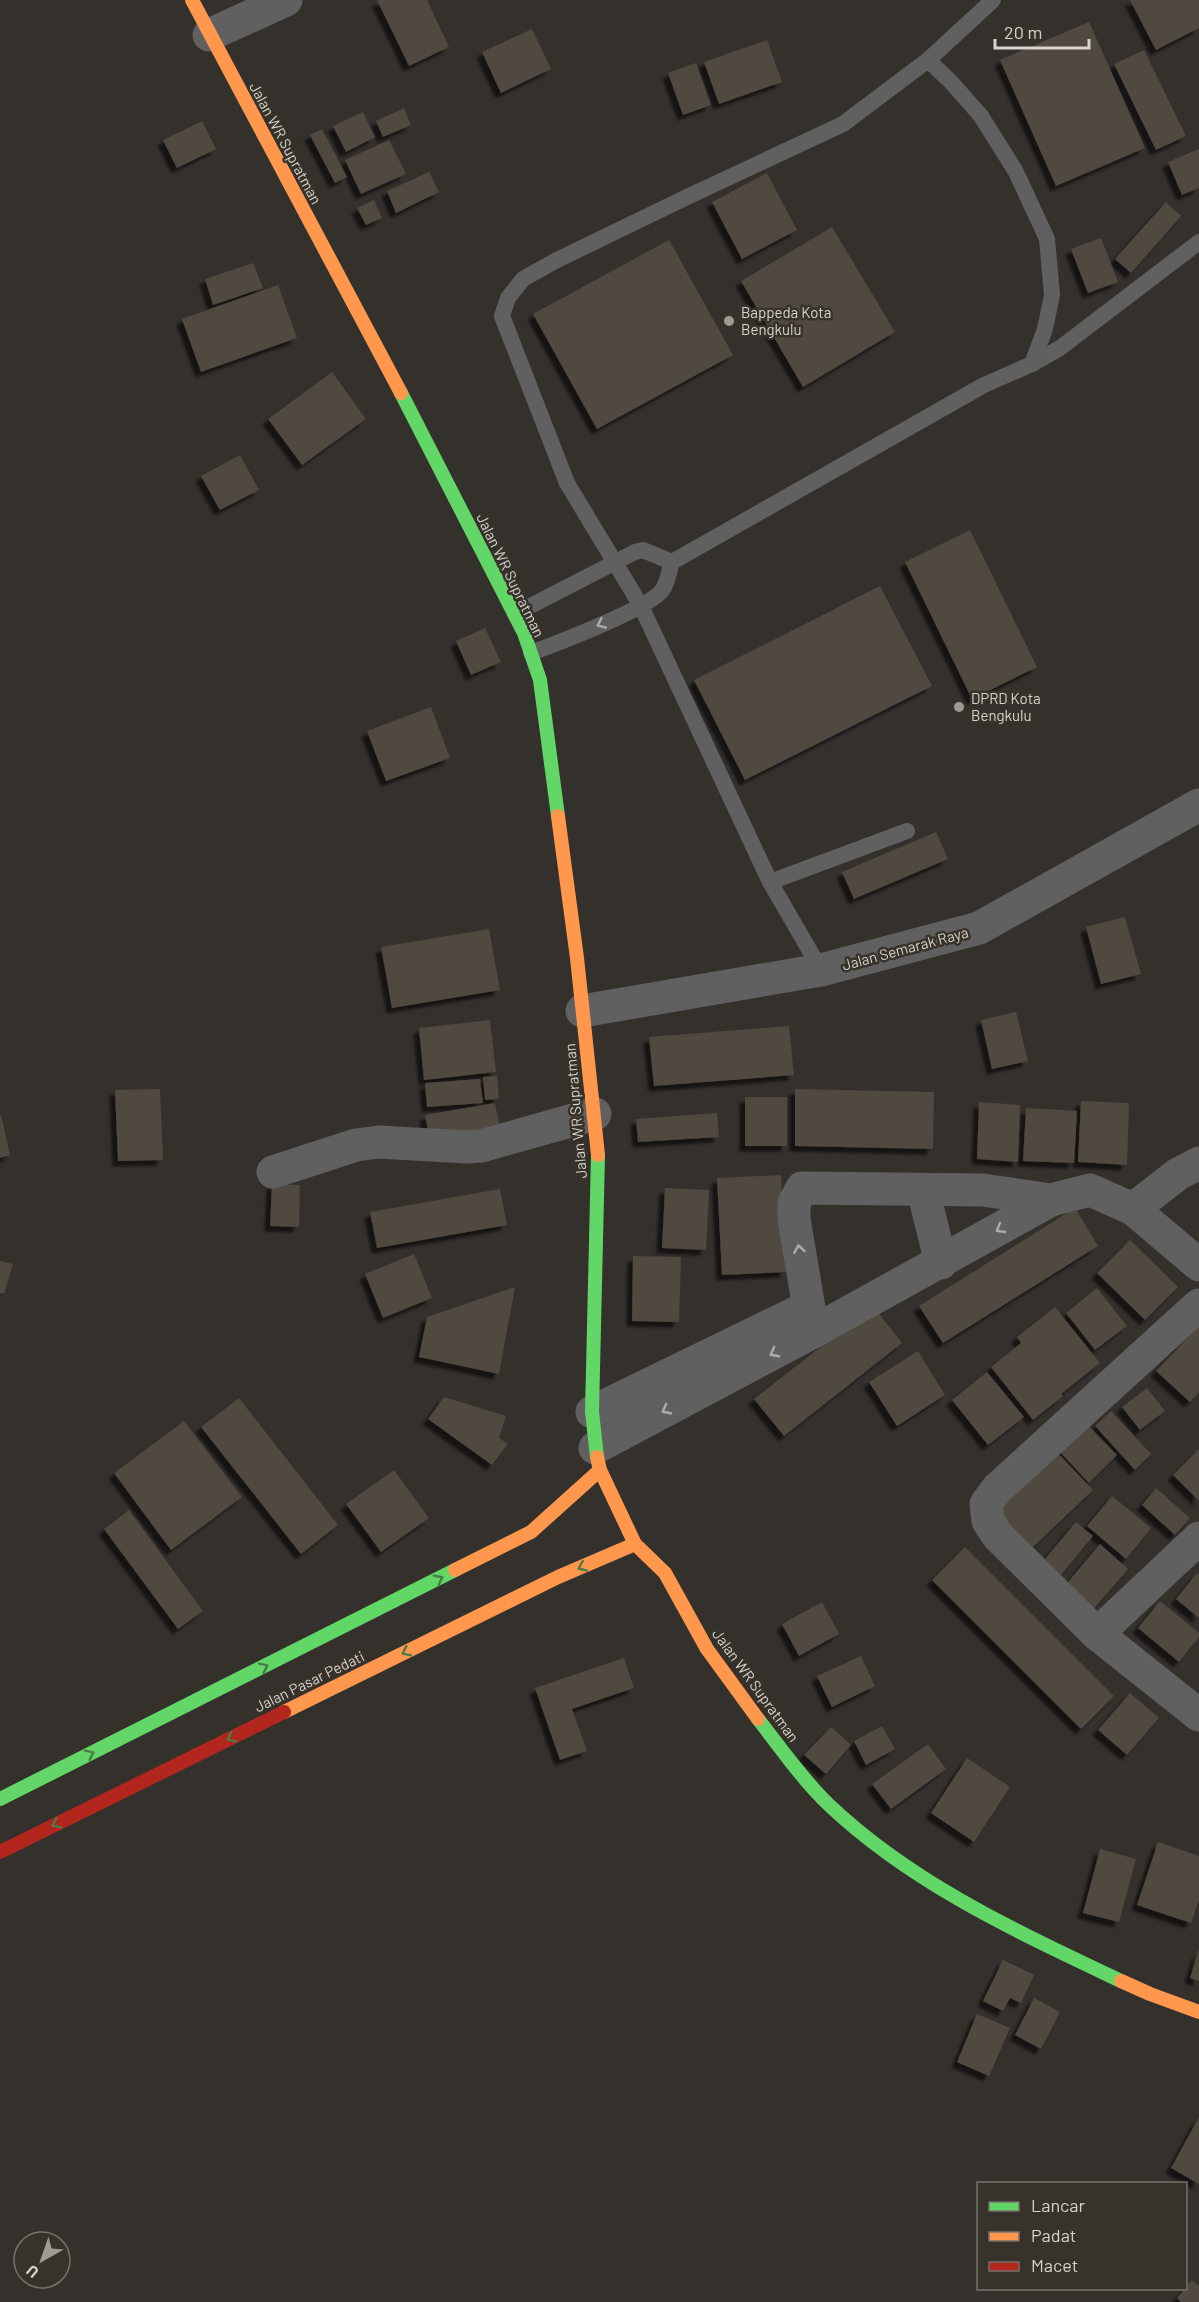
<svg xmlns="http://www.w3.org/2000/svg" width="1199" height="2302" font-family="Barlow,sans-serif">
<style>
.building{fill:#4f4840;filter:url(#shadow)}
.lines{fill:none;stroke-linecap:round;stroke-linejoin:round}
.lane{stroke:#616061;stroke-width:16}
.street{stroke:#616061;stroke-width:33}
.fast{stroke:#63d668;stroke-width:14}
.slow{stroke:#ff974d;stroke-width:14}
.jam{stroke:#b3261e;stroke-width:14}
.oneway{stroke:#aeaba8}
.oneway2{stroke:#4b7c46}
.poi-dot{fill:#9e9a96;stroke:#37322a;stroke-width:2}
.labels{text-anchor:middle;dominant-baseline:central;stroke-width:5;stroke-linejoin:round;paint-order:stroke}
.street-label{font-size:15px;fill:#d7d3ce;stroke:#37322a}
.poi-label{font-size:15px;fill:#d7d3ce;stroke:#37322a;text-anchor:start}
</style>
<defs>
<filter id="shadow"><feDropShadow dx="-5.5" dy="5.5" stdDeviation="1.5" flood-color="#0009"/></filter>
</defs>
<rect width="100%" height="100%" fill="#34312d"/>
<g class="building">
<polygon points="377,0 427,0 449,47 409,66"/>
<polygon points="1130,0 1199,0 1199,28 1156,50"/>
<polygon points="1089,22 1145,148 1056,186 1000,60"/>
<polygon points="532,29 551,69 501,93 482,52"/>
<polygon points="767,40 782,82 719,104 704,62"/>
<polygon points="1144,50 1186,136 1156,150 1114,64"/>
<polygon points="696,63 711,105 683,115 668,73"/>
<polygon points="404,108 411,125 383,137 376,121"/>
<polygon points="363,112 375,137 346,152 333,126"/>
<polygon points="202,121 216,149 177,168 163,140"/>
<polygon points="322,129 347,177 335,183 310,135"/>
<polygon points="389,140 406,174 361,194 345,160"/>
<polygon points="1199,149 1199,188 1182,195 1168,162"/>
<polygon points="429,172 439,192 396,213 387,191"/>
<polygon points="767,173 797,230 742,259 712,202"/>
<polygon points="374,200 382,218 366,225 357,208"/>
<polygon points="1166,202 1181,216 1131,273 1115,259"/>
<polygon points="832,227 895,332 803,387 741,281"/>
<polygon points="1101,238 1118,282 1088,293 1071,249"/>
<polygon points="669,240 733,355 597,429 533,314"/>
<polygon points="253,263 263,288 213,305 205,279"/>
<polygon points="278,285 297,338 201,372 182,319"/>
<polygon points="332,372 366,419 302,465 268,419"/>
<polygon points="240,455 259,490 220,510 201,476"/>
<polygon points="970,530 1037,667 972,699 905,562"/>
<polygon points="880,586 932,686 745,780 694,680"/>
<polygon points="485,628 501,662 471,675 456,641"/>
<polygon points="431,707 450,758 386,781 367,731"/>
<polygon points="936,832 948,859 854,899 842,872"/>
<polygon points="1125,917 1141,974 1101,984 1086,927"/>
<polygon points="489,929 500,990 392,1008 381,947"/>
<polygon points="1016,1012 1028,1061 992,1069 981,1020"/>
<polygon points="490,1020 496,1072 424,1080 419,1028"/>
<polygon points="789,1026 794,1075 654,1086 649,1037"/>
<polygon points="497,1076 499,1099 485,1100 483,1077"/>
<polygon points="480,1079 483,1103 427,1107 425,1083"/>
<polygon points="160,1089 163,1160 118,1161 115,1090"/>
<polygon points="795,1089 934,1092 933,1149 795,1146"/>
<rect x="745" y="1097" width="42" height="49"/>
<polygon points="1081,1101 1129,1103 1127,1165 1078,1162"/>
<polygon points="979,1102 1020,1105 1018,1162 977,1159"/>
<polygon points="495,1103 500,1129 430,1141 425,1115"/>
<polygon points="1026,1108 1077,1111 1074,1163 1023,1161"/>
<polygon points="717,1113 719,1137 638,1142 636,1119"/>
<polygon points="1,1115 10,1155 0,1158 0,1116"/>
<polygon points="781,1175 786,1272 722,1275 717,1178"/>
<polygon points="272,1184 300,1185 299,1227 270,1226"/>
<polygon points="665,1188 709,1190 706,1250 662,1248"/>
<polygon points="500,1189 507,1225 377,1248 370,1212"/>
<polygon points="1075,1208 1098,1246 943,1343 919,1306"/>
<polygon points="1130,1240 1178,1287 1145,1320 1097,1273"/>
<polygon points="414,1254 432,1298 383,1318 365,1274"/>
<polygon points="633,1256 681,1257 679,1322 632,1321"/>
<polygon points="0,1261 13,1264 4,1294 0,1293"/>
<polygon points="515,1287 499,1374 419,1357 427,1317"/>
<polygon points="1097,1288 1127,1326 1095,1350 1066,1313"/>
<polygon points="873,1306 902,1343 784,1436 754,1399"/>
<polygon points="1055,1307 1100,1363 1061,1394 1063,1396 1033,1420 991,1367 1021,1343 1017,1337"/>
<polygon points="1199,1326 1199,1392 1190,1402 1156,1371"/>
<polygon points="918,1351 945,1395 897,1426 869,1382"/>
<polygon points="987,1372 1024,1417 988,1445 952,1400"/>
<polygon points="1147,1388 1165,1411 1140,1430 1122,1407"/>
<polygon points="444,1397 506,1416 499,1438 508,1444 492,1465 428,1419"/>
<polygon points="239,1398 338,1525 301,1554 201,1427"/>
<polygon points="1111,1411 1151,1454 1135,1470 1095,1426"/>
<polygon points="184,1421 242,1497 171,1550 114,1473"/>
<polygon points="1084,1421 1117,1455 1089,1483 1056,1448"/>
<polygon points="1199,1449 1199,1501 1173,1475"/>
<polygon points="1055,1450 1093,1490 1031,1549 994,1509"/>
<polygon points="394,1470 429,1518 381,1552 346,1504"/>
<polygon points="1156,1488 1190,1518 1175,1535 1142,1505"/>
<polygon points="1112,1496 1151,1528 1126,1559 1087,1526"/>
<polygon points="129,1510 203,1611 178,1629 104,1529"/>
<polygon points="1076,1522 1093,1536 1056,1581 1039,1566"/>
<polygon points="1100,1544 1128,1569 1091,1612 1063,1588"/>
<polygon points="965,1547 1114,1696 1081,1729 932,1580"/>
<polygon points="1197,1573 1199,1575 1199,1618 1176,1599"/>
<polygon points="1160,1601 1199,1633 1199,1637 1179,1662 1138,1628"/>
<polygon points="822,1602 839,1634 799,1656 782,1624"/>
<polygon points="861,1656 875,1686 832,1707 817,1676"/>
<polygon points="624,1658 634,1688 572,1709 587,1751 560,1760 535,1688"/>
<polygon points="1130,1693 1159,1718 1127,1755 1098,1730"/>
<polygon points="882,1726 895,1749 866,1765 854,1741"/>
<polygon points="831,1727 851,1745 826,1774 804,1755"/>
<polygon points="928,1744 946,1769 891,1809 872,1784"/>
<polygon points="967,1758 1010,1787 974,1842 931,1813"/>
<polygon points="1158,1842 1199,1856 1199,1900 1191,1923 1137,1905"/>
<polygon points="1100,1849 1136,1859 1119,1922 1083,1913"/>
<polygon points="1199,1949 1199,1981 1190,1978"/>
<polygon points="1003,1960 1034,1975 1021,2003 1010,1998 1003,2011 983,2001"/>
<polygon points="1034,1998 1060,2012 1041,2049 1015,2035"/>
<polygon points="977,2014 1010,2028 989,2076 957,2062"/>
<polygon points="1199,2117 1199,2184 1171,2168"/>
<polygon points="1192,2280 1199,2286 1199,2302 1181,2302 1177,2298"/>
</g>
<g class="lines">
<g class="lane">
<polyline points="928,60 993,0"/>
<polyline points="1032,364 1060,348 1199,242"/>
<polyline points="515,614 635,552 643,550 672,562"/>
<path d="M531,653C555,644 653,607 663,589C668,581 669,571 672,562L984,385L1032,364L1045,329L1052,295L1047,239L1016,172L981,116L951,82L928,60L843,124L687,197L555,261L523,279L508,298L502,316L567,483L641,606L770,882L821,970"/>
<polyline points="770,882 907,831"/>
</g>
<g class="street">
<polyline points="209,35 286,0"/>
<polyline points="582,1011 821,970 979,928 1199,805"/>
<polyline points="273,1172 356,1145 379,1142 467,1147 481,1146 595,1114"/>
<polyline points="923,1190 941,1263"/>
<polyline points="1133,1209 1178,1174 1199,1163"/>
<polyline points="1199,1305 997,1489 986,1504 988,1521 998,1536 1097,1634 1199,1715"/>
<polyline points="813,1332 794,1219 794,1203 802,1188 983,1190 1051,1200"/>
<polyline points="592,1412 808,1307"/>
<polyline points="595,1448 813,1332 1051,1200 1090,1190 1133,1209 1199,1265"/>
<polyline points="1097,1634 1199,1538"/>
</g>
<g class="fast">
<polyline points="401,393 524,633 540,680 558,816"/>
<polyline points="597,1457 592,1412 598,1155"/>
<path d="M758,1719C780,1747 802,1779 828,1804C912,1884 1018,1932 1121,1981"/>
<polyline points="0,1799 455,1570"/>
</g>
<g class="slow">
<polyline points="192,0 401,393"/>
<polyline points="558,816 577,958 598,1155"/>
<polyline points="597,1457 600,1470 635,1544 665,1573 707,1649 758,1719"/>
<polyline points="455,1570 531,1532 600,1470"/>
<polyline points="284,1712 558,1577 635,1544"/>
<polyline points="1121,1981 1150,1994 1199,2012"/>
</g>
<polyline class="jam" points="0,1852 284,1712"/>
</g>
<defs><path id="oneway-chevron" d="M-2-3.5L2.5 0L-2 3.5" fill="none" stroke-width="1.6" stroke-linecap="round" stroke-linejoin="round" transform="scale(1.5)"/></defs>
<g class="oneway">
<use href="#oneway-chevron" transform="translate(601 624) rotate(155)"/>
<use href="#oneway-chevron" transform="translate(1000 1229) rotate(150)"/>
<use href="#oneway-chevron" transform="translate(799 1249) rotate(-99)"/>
<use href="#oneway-chevron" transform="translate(774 1353) rotate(152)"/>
<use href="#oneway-chevron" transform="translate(666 1410) rotate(152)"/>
</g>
<g class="oneway2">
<use href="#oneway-chevron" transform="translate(582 1567) rotate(157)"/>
<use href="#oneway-chevron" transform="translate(439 1579) rotate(-27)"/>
<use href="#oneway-chevron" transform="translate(406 1652) rotate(154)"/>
<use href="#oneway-chevron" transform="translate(264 1667) rotate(-26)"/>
<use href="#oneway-chevron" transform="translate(231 1738) rotate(154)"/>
<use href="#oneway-chevron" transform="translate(90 1754) rotate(-26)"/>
<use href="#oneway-chevron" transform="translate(56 1824) rotate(154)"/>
</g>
<g class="poi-dot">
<circle cx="729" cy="321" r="6"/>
<circle cx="959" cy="707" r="6"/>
</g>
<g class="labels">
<g class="street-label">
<text transform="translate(286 143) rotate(62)">Jalan WR Supratman</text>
<text transform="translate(511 575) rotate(64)">Jalan WR Supratman</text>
<text transform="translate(905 948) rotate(-15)">Jalan Semarak Raya</text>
<text transform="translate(575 1111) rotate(-95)">Jalan WR Supratman</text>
<text transform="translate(309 1681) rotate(-26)">Jalan Pasar Pedati</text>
<text transform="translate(756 1685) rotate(54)">Jalan WR Supratman</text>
</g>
<g class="poi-label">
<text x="741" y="312">Bappeda Kota<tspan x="741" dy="17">Bengkulu</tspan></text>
<text x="971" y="698">DPRD Kota<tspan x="971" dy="17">Bengkulu</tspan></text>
</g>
</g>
<rect x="977" y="2182" width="210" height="108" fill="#37322a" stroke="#77726c" stroke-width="1.5"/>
<rect x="989" y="2202" width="30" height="9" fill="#63d668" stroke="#77726c" stroke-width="1.5"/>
<text x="1031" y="2212" font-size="18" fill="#d7d3ce">Lancar</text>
<rect x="989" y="2232" width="30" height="9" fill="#ff974d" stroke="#77726c" stroke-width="1.5"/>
<text x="1031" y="2242" font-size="18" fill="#d7d3ce">Padat</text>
<rect x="989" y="2262" width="30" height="9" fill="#b3261e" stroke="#77726c" stroke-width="1.5"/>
<text x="1031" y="2272" font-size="18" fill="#d7d3ce">Macet</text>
<g transform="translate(42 2260) rotate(220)"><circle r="28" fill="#37322a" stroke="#77726c" stroke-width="1.5"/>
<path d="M0-4.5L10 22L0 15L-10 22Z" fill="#9e9a96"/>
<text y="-9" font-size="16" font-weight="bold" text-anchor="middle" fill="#d7d3ce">U</text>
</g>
<path d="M995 39v9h94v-9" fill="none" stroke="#d7d3ce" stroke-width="3"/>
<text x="1004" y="39" font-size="18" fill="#d7d3ce" stroke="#37322a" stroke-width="4.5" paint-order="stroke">20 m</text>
</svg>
